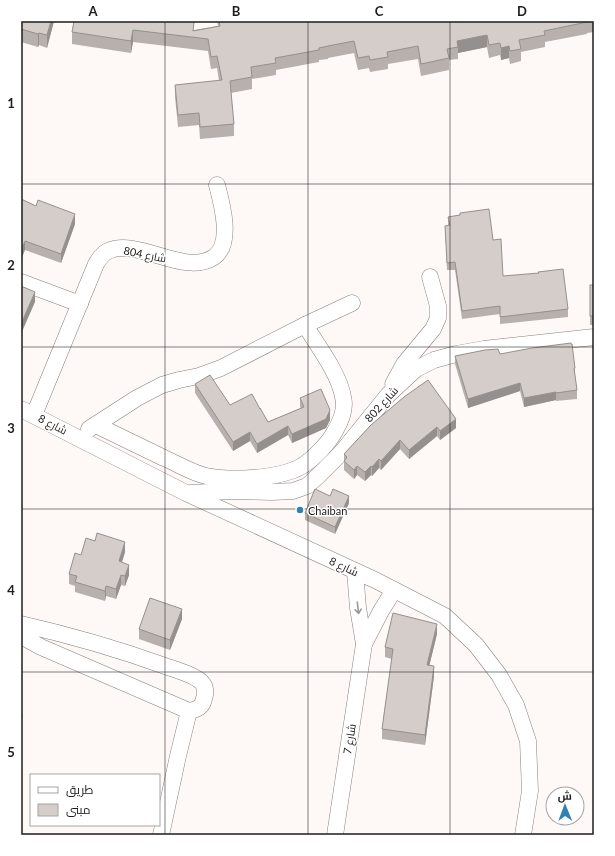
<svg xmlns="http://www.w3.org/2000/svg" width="615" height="856" font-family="Lato,Cairo,sans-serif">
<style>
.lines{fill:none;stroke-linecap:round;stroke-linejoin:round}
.minor-casing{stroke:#88807d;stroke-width:17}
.minor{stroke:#fff;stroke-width:16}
.wall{fill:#b7b0ad}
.shaded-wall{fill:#95908d}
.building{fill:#d5cdc9;stroke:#95908d}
.oneway{stroke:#9a9998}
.grid{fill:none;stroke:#1f1c1b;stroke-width:1;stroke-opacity:0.55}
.poi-dot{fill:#3381b3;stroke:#fff;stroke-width:1.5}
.labels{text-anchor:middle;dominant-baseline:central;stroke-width:3;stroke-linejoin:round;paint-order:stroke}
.street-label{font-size:11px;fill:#1f1c1b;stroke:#fff}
.poi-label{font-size:11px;fill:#1f1c1b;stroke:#fff;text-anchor:start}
.neatline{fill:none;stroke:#1f1c1b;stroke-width:1.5}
.grid-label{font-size:13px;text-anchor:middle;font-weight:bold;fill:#1f1c1b}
</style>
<rect width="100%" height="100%" fill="#fef9f7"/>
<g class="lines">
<defs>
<g id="minor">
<polyline points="21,282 80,304"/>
<polyline points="393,384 404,364 433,329 438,318 438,306 430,277"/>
<polyline points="21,409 186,493 375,580 445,616 476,645 499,675 516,705 528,741 530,791 523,835"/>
<path d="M34,415L96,264C99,259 102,254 108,251C137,237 185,277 214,257C233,244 222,204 217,185"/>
<path d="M96,425C119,436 141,447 164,458C178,464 192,473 206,476C231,481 280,479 302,466C313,459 329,443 335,431C341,421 346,408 343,397C339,373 317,345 305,325"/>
<polyline points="89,429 137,398 162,385 179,380 199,376 221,368 305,325 352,303"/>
<polyline points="190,493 231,491 272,492 293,491 307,486 318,476 341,453 388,395 416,369 434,360 456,354 484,349 594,337"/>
<path d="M21,624C69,635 118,649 165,666C174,669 198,676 203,684C207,690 205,696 203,702C201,708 195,710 189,711L41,647L21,636"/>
<polyline points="364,644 381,611 394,590"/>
<polyline points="161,835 178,756 189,711"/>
<polyline points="335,835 364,644 358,608 355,571"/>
</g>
</defs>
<use href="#minor" class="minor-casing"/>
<use href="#minor" class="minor"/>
</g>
<g class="wall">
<polygon points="21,21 54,21 47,48 39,45 38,47 21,42"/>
<polygon points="78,21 194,30 218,26 217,21 594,21 594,32 587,33 587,34 545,42 545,47 521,52 521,61 510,64 509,58 501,60 500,55 489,58 487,47 458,53 458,59 449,60 449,70 421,76 418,59 388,64 388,69 370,72 369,68 358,70 354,53 328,58 328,59 319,60 319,62 276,70 276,75 252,79 252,89 231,93 234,124 234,136 200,139 199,125 178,127 175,97 175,85 219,81 217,68 211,69 208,51 133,42 131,53 72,44 72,32"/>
<polygon points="21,199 75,224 61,263 25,250"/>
<polygon points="448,217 493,240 503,276 568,309 568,317 500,324 500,314 462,319 455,270 447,270 445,226 448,225"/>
<rect x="590" y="285" width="4" height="40"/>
<polygon points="500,354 575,368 575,377 577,390 577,399 556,401 556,400 524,407 520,391 468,408 455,364 455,356"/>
<polygon points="195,384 230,405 260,409 268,422 301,408 300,407 300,398 330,420 326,428 292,443 288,435 257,453 250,441 233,451 195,393"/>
<polygon points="371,425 456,428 440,440 437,436 409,459 400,449 381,470 379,468 372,476 371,475 365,481 357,475 354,479 344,470 344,454"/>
<polygon points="330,496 349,503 335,534 305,520 305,513"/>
<polygon points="125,552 122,562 129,575 125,586 121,585 116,599 106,596 105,601 75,592 75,586 69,584 69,574 81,555"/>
<polygon points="182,619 170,650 139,639 139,629"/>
<polygon points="437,634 429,666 434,676 425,745 382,739 382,729 392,659 385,657 385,647"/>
</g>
<g class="shaded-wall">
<polygon points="51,21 54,21 47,48 47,35"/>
<polygon points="133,30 133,42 131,53 131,41"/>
<polygon points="39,33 39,45 38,47 38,34"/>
<polygon points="487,35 487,47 458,53 458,47 457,41"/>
<polygon points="509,46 509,58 501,60 501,48"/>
<polygon points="75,214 75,224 61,263 61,254"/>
<polygon points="25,241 25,250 21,260 21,250"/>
<polygon points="35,292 35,302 21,334 21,324"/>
<polygon points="520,383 520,391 468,408 468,399"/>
<polygon points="556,392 556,400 524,407 524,398"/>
<polygon points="330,410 330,420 326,428 292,443 292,434"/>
<polygon points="456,419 456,428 440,440 440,431"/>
<polygon points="288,426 288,435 257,453 257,444"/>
<polygon points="437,427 437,436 409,459 409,450"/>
<polygon points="250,432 250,441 233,451 233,442"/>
<polygon points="400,440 400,449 381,470 381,461"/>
<polygon points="379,459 379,468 372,476 372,467"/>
<polygon points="357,466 357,475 354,479 354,470"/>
<polygon points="371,466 371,475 365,481 365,472"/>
<polygon points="349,496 349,503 335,534 335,527"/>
<polygon points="125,542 125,552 119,571 119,561"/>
<polygon points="129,565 129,575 125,586 125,576"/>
<polygon points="121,575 121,585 116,599 116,589"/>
<polygon points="106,586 106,596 105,601 105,591"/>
<polygon points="182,609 182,619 170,650 170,640"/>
<polygon points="437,624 437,634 427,675 427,665"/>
<polygon points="434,666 434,676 425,745 425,735"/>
</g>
<g class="building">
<polygon points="21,21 51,21 47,35 39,33 38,34 21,29"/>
<polygon points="74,21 189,21 194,22 193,31 220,26 219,21 587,21 587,22 544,31 545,35 519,40 521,49 510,51 509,46 501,48 500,43 489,45 487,35 457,41 458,47 447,49 449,58 421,64 418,46 387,52 388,57 370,60 369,56 358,58 354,41 328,46 319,48 319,50 275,58 276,63 251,67 252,77 230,81 234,124 200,127 199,113 178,115 175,85 222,80 217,56 211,57 208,39 133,30 131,41 72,32"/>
<polygon points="21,199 36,206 38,200 75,214 61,254 25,241 21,250"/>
<polygon points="489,209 493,240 501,239 503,276 539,273 538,272 563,269 568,309 500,317 500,306 462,311 455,262 447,263 445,226 450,225 448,217 460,215 460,213"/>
<rect x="590" y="285" width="4" height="31"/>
<polygon points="21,286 35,292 21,324"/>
<polygon points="571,343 571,344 572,344 575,368 574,368 577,390 556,393 556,392 524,398 520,383 468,399 455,356 485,350 498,349 500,354 532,348"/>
<polygon points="210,375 230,405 252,394 260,409 260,408 268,422 304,407 300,398 321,389 330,410 326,419 292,434 288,426 257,444 250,432 233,442 195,384"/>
<polygon points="428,380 456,419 440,431 437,427 409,450 400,440 381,461 379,459 372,467 371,466 365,472 357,466 354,470 344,461 347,457 344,454 371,425 404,397"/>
<polygon points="315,489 330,496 333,489 349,496 335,527 305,513"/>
<polygon points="97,533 125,542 119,561 129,565 125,576 121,575 116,589 106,586 105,591 75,582 77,576 69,574 75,553 81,555 86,538 95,541"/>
<polygon points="150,598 182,609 170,640 139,629"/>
<polygon points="393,613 437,624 427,665 434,666 425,735 382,729 393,649 385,647"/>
<polygon points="21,703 22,718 21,718"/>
</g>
<defs><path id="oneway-shaft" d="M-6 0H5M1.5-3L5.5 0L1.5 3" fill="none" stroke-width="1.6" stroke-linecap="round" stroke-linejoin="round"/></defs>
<use class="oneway" href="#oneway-shaft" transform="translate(358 608) rotate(83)"/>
<path class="grid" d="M165,21V835M308,21V835M450,21V835M21,184H594M21,347H594M21,509H594M21,672H594"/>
<circle class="poi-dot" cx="300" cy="510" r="4"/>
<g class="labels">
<g class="street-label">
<text transform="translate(145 254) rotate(11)">شارع 804</text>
<text transform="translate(381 404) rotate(-48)">شارع 802</text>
<text transform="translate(53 424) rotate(27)">شارع 8</text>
<text transform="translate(344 566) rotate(25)">شارع 8</text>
<text transform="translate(349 739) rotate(-81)">شارع 7</text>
</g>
<g class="poi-label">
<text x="308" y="510">Chaiban</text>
</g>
</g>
<rect width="615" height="856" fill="none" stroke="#ffffff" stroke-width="44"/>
<rect x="30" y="774" width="130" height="52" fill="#ffffff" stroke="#a5a4a4"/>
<rect x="38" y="787" width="20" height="6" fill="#ffffff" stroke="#a5a4a4"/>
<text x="66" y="794" font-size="12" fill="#1f1c1b">طريق</text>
<rect x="38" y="804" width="20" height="12" fill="#d5cdc9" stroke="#a5a4a4"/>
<text x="66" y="814" font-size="12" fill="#1f1c1b">مبنى</text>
<g transform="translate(565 806) rotate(359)"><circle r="19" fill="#ffffff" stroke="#a5a4a4"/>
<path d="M0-3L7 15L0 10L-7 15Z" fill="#3381b3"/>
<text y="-6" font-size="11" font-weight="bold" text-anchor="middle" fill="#1f1c1b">ش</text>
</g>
<rect x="22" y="22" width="571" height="812" class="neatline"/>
<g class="grid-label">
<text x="93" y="16">A</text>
<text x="236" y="16">B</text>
<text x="379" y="16">C</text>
<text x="522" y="16">D</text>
<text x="11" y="108">1</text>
<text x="11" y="270">2</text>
<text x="11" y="433">3</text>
<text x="11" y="595">4</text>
<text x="11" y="757">5</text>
</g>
</svg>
